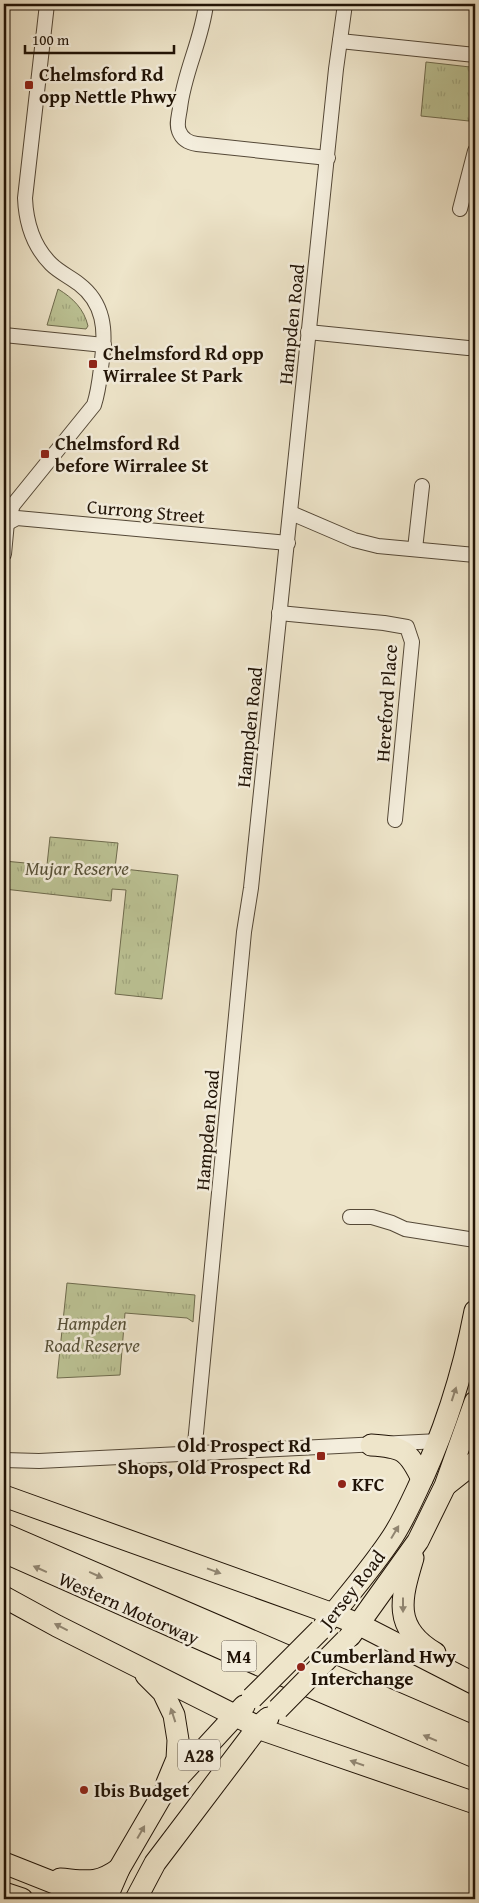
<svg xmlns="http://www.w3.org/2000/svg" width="479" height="1903" font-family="'Gentium Book Plus',serif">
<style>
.grass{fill:url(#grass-tufts);stroke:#6e6b4e}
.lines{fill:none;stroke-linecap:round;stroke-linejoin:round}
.minor-casing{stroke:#544837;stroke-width:16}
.highway-casing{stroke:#201306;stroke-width:23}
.minor{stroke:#f4eedd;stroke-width:14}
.highway{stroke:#eee5ca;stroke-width:21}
.highway-bridge-casing{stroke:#201306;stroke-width:23;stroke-linecap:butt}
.highway-bridge{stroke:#eee5ca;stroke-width:21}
.oneway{fill:#918672}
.poi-dot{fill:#8f2418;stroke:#f4eedd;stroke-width:2}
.labels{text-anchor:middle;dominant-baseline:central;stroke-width:5;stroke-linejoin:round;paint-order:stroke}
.shield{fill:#f4eedd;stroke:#605546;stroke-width:1}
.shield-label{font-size:18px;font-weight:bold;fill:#201306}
.poi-label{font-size:19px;font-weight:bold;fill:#201306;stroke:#f4eedd;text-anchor:start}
.street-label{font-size:19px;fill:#201306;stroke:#f4eedd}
.park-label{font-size:19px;font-style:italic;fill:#575138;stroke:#f4eedd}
</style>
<defs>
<pattern id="grass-tufts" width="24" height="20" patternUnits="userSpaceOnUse" patternTransform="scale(1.25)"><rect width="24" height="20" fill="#bcc395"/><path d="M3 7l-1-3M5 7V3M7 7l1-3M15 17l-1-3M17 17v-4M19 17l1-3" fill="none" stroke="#a1a77f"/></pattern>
</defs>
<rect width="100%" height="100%" fill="#eee5ca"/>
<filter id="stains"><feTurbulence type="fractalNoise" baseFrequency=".004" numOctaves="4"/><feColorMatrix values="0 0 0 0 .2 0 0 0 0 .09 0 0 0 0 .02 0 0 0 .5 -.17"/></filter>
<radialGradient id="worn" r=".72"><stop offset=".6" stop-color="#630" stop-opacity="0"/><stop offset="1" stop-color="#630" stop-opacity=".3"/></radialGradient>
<g class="grass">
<polygon points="426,62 470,67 474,72 469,121 421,116"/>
<path d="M58,289C73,298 84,309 88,326L86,329L47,325Z"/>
<polygon points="50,837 118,843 115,868 178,875 162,999 115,994 126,890 112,889 111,901 4,889 4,861 47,865"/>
<polygon points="67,1283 195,1295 193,1322 187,1318 125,1313 120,1375 57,1378"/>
</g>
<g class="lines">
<defs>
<g id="minor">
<path d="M206,4C202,40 184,72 180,108C179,116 176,124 179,131C182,139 189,143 197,144L328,158"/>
<polyline points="340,41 475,55"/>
<polyline points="460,209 475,151"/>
<polyline points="308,332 468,348"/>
<polyline points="4,335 104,345"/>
<polyline points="291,513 354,540 378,546 475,555"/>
<polyline points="4,525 17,518 288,543"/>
<polyline points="415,549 422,486"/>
<path d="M4,554L7,522L13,505L94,405C99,390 100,375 102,360C106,330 104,303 79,284C70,277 59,272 51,264C33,246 26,222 25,198L47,4"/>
<polyline points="279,613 384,623 407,627 412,642 395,820"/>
<polyline points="350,1217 372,1217 392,1223 405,1229 475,1240"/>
<polyline points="194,1454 244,932 251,888 336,69 345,4"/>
<polyline points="4,1460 39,1461 439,1441"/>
</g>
<g id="highway">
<path d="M371,1445C403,1447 408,1450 422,1479"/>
<polyline points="446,1485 475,1462"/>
<polyline points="4,1496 333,1614 358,1624 475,1684"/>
<polyline points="4,1534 475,1737"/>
<polyline points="4,1552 266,1668 475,1757"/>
<path d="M413,1558C401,1598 392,1628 435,1653"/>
<polyline points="4,1597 57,1626 266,1731 475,1803"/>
<path d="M325,1624C348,1595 373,1567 393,1536C402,1522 409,1507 416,1492C444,1434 463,1374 475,1311"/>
<polyline points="350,1636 418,1541 445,1486 475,1402"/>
<polyline points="146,1675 163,1692 174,1715 178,1740 177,1759 167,1783"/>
<polyline points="4,1863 95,1899"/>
<path d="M60,1879C86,1881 97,1885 119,1869"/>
<polyline points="4,1893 22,1899"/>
<polyline points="106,1899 119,1869 162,1795 244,1706"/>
<polyline points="136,1899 155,1863 258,1727 268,1718"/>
</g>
</defs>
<use href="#minor" class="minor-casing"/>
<use href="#highway" class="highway-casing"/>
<use href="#minor" class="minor"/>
<use href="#highway" class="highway"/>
<defs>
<g id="highway-bridge">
<polyline points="252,1698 320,1630"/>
<polyline points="278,1709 346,1640"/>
</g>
</defs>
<use href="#highway-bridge" class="highway-bridge-casing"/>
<use href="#highway-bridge" class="highway-bridge"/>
</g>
<defs><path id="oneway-solid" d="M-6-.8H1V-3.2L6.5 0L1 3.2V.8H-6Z" transform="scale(1.25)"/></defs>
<g class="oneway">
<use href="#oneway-solid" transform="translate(454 1394) rotate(-72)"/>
<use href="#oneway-solid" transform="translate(395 1532) rotate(-59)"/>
<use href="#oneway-solid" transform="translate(40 1569) rotate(-156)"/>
<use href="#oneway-solid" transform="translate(214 1571) rotate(20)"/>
<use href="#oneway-solid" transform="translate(96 1575) rotate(24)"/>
<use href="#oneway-solid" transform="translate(403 1605) rotate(90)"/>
<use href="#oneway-solid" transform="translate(61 1627) rotate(-153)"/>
<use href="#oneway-solid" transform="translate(173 1715) rotate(-108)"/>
<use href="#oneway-solid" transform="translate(430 1738) rotate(-157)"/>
<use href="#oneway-solid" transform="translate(357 1763) rotate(-161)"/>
<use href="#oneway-solid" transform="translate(141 1832) rotate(-60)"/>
</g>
<g class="poi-dot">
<rect x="24" y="80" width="10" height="10" rx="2.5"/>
<rect x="88" y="359" width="10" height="10" rx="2.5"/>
<rect x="40" y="449" width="10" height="10" rx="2.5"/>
<rect x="316" y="1451" width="10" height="10" rx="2.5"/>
<circle cx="342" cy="1484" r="5"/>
<circle cx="301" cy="1667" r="5"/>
<circle cx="84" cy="1790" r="5"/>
</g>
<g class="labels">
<g class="shield">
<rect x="221.5" y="1640.5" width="35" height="31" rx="4"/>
<rect x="178" y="1739.5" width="42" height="31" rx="4"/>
</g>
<g class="shield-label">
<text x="239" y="1656">M4</text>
<text x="199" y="1755">A28</text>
</g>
<g class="poi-label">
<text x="39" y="74">Chelmsford Rd<tspan x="39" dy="22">opp Nettle Phwy</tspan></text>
<text x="103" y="353">Chelmsford Rd opp<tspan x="103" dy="22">Wirralee St Park</tspan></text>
<text x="55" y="443">Chelmsford Rd<tspan x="55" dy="22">before Wirralee St</tspan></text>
<text x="311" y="1445" text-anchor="end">Old Prospect Rd<tspan x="311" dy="22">Shops, Old Prospect Rd</tspan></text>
<text x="352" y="1484">KFC</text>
<text x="311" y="1656">Cumberland Hwy<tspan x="311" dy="22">Interchange</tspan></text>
<text x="94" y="1790">Ibis Budget</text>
</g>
<g class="street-label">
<text transform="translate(291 324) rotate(-84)">Hampden Road</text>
<text transform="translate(146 511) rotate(5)">Currong Street</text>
<text transform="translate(386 703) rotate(-86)">Hereford Place</text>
<text transform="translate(249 727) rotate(-84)">Hampden Road</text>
<text transform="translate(207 1130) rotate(-85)">Hampden Road</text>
<text transform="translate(352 1589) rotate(-52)">Jersey Road</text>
<text transform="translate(129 1608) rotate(24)">Western Motorway</text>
</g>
<g class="park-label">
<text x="77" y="868">Mujar Reserve</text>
<text x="92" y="1323">Hampden<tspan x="92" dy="22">Road Reserve</tspan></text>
</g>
</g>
<rect width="479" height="1903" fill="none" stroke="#eee5ca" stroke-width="20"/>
<rect x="5" y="5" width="469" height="1893" fill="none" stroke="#201306" stroke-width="2.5"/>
<rect x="10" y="10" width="459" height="1883" fill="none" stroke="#201306"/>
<path d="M25 45v8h149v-8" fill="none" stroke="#201306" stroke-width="2.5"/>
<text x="32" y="45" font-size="15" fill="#201306" stroke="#f4eedd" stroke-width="4" paint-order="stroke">100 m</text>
<rect width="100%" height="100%" filter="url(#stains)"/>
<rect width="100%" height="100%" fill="url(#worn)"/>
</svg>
